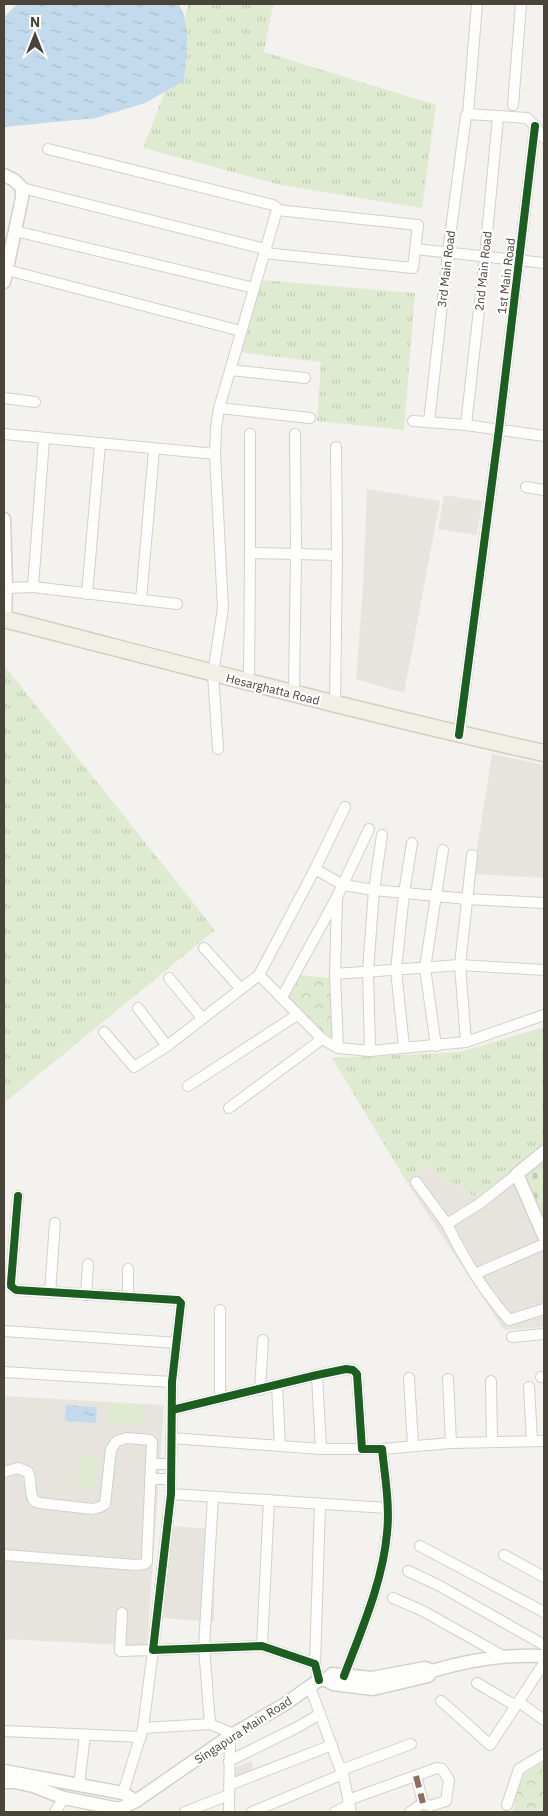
<svg xmlns="http://www.w3.org/2000/svg" width="548" height="1816" font-family="'IBM Plex Sans',sans-serif">
<style>
.residential{fill:#e6e4dd}
.grass{fill:url(#grass-tufts)}
.forest{fill:url(#forest-crowns)}
.cemetery{fill:url(#cemetery-stones)}
.pitch{fill:#dfebd0}
.water{fill:url(#water-ripples)}
.lines{fill:none;stroke-linecap:round;stroke-linejoin:round}
.minor-casing{stroke:#d1d0cc;stroke-width:12}
.tertiary-casing{stroke:#d1d0cc;stroke-width:15}
.primary-casing{stroke:#d4cebd;stroke-width:19}
.minor{stroke:#fdfdfc;stroke-width:10}
.tertiary{stroke:#fdfdfc;stroke-width:12}
.primary{stroke:#f1efe6;stroke-width:16}
.quiet{stroke:#8d6e63;stroke-width:6;stroke-dasharray:12 6;stroke-linecap:butt}
.cycleway-casing{stroke:#fff;stroke-width:11}
.cycleway{stroke:#1b5e20;stroke-width:8}
.labels{text-anchor:middle;dominant-baseline:central;stroke-width:4.5;stroke-linejoin:round;paint-order:stroke}
.street-label{font-size:12px;fill:#49443a;stroke:#fff}
</style>
<defs>
<pattern id="grass-tufts" width="24" height="20" patternUnits="userSpaceOnUse" patternTransform="scale(1.25)"><rect width="24" height="20" fill="#dfebd0"/><path d="M3 7l-1-3M5 7V3M7 7l1-3M15 17l-1-3M17 17v-4M19 17l1-3" fill="none" stroke="#c1cbb3"/></pattern>
<pattern id="forest-crowns" width="20" height="18" patternUnits="userSpaceOnUse" patternTransform="scale(1.25)"><rect width="20" height="18" fill="#dfebd0"/><path d="M2 6a3 3 0 1 1 6 0M12 15a3 3 0 1 1 6 0" fill="none" stroke="#c1cbb3"/></pattern>
<pattern id="cemetery-stones" width="16" height="16" patternUnits="userSpaceOnUse" patternTransform="scale(1.25)"><rect width="16" height="16" fill="#dfebd0"/><path d="M2 7V4a2 2 0 0 1 4 0v3zM10 15v-3a2 2 0 0 1 4 0v3z" fill="#c1cbb3"/></pattern>
<pattern id="water-ripples" width="26" height="14" patternUnits="userSpaceOnUse" patternTransform="scale(1.25)"><rect width="26" height="14" fill="#c3daed"/><path d="M2 4q2-2 4 0t4 0M15 11q2-2 4 0t4 0" fill="none" stroke="#a9bccc"/></pattern>
</defs>
<rect width="100%" height="100%" fill="#f3f2ee"/>
<g class="residential">
<polygon points="367,489 440,501 404,693 356,679 363,589"/>
<polygon points="444,495 482,501 477,535 438,529"/>
<polygon points="492,754 544,765 544,878 473,874"/>
<polygon points="425,1165 480,1200 512,1173 544,1250 544,1327 504,1330 408,1184"/>
<polygon points="4,1396 164,1405 147,1646 4,1639"/>
<polygon points="170,1526 215,1529 214,1622 162,1618"/>
<polygon points="252,1761 254,1774 230,1784 229,1770"/>
</g>
<g class="grass">
<polygon points="188,4 273,4 264,52 436,105 422,208 281,185 143,148 176,63"/>
<polygon points="261,280 415,293 404,430 317,421 321,362 238,352"/>
<polygon points="4,665 215,930 4,1103"/>
<polygon points="544,1027 544,1147 480,1200 425,1165 408,1184 332,1058 460,1052"/>
</g>
<g class="forest">
<polygon points="299,975 331,978 332,1037 319,1030 286,998"/>
<polygon points="544,1762 544,1812 513,1812 519,1776"/>
</g>
<polygon class="cemetery" points="544,1161 544,1223 525,1177"/>
<g class="pitch">
<polygon points="108,1403 145,1405 144,1423 107,1422"/>
<polygon points="79,1455 97,1456 95,1488 77,1486"/>
</g>
<g class="water">
<path d="M17,4H178C192,21 186,60 184,81L145,103L96,118L4,127V17Z"/>
<polygon points="66,1405 97,1407 96,1423 65,1421"/>
</g>
<g class="lines">
<defs>
<g id="minor">
<polyline points="513,105 521,4"/>
<polyline points="468,114 477,4"/>
<polyline points="48,149 273,205 276,207 277,210 219,408 216,428 215,454"/>
<polyline points="22,188 265,249"/>
<polyline points="15,231 254,288"/>
<polyline points="415,249 544,263"/>
<polyline points="264,253 413,268 418,225 277,210"/>
<polyline points="7,270 241,331"/>
<polyline points="230,370 305,378"/>
<polyline points="4,398 35,402"/>
<polyline points="219,408 310,418"/>
<polyline points="413,421 466,425 544,436"/>
<polyline points="429,422 448,252 466,116 468,114 527,118 535,126 544,138"/>
<polyline points="466,425 485,256 498,117"/>
<polyline points="4,434 215,454 223,608 213,674 218,749"/>
<polyline points="250,434 250,553"/>
<polyline points="44,439 33,587 177,604"/>
<polyline points="336,447 337,555"/>
<polyline points="526,487 544,490"/>
<polyline points="6,588 33,587"/>
<polyline points="87,594 100,444"/>
<polyline points="141,600 154,450"/>
<polyline points="249,683 250,553 337,555 335,704"/>
<polyline points="294,694 296,554 295,434"/>
<polyline points="459,735 499,429 535,126"/>
<polyline points="315,869 343,885 374,890 467,899 544,903"/>
<polyline points="204,948 241,989"/>
<polyline points="335,974 337,900"/>
<polyline points="259,975 322,1039 338,1048 370,1051 466,1042 544,1015"/>
<polyline points="169,978 202,1018"/>
<polyline points="282,997 337,897 369,829"/>
<polyline points="138,1008 167,1046"/>
<polyline points="104,1032 134,1067 167,1046 259,975 315,869 345,807"/>
<polyline points="466,1042 460,965 472,855"/>
<polyline points="436,1046 425,968 443,850"/>
<polyline points="404,1047 396,970 404,893 412,843"/>
<polyline points="338,1048 335,974 460,965 544,970"/>
<polyline points="370,1051 368,971 374,890 382,835"/>
<polyline points="188,1086 297,1015"/>
<polyline points="229,1108 322,1039"/>
<path d="M517,1174L479,1204L447,1224C463,1258 484,1291 509,1320L544,1309"/>
<polyline points="416,1182 447,1224"/>
<polyline points="18,1196 11,1283 11,1286 16,1290 178,1300 181,1303 172,1382 171,1494 153,1650 262,1646 315,1664 319,1680"/>
<polyline points="475,1274 544,1244"/>
<polyline points="50,1293 55,1223"/>
<polyline points="86,1295 88,1264"/>
<polyline points="128,1297 128,1269"/>
<polyline points="220,1310 220,1399"/>
<polyline points="4,1331 177,1343"/>
<polyline points="512,1337 544,1334"/>
<polyline points="4,1372 172,1382"/>
<polyline points="317,1375 321,1449"/>
<polyline points="541,1377 544,1377"/>
<polyline points="409,1378 413,1445"/>
<polyline points="448,1379 451,1443"/>
<polyline points="491,1381 492,1442"/>
<polyline points="277,1385 280,1446"/>
<polyline points="529,1387 532,1441"/>
<polyline points="260,1390 263,1340"/>
<path d="M172,1410L317,1375L346,1369L353,1370L357,1374L362,1449H382C385,1477 390,1506 387,1533C383,1581 361,1631 344,1676"/>
<polyline points="171,1438 321,1449 362,1449"/>
<polyline points="382,1449 451,1443 544,1441"/>
<polyline points="151,1464 171,1464"/>
<path d="M4,1472L18,1468L28,1472C32,1481 29,1492 34,1501L40,1503L92,1509L100,1507L105,1504L111,1449L117,1441L127,1438L150,1440L152,1442L147,1557V1562L144,1564L136,1565L4,1555"/>
<polyline points="150,1479 171,1479"/>
<polyline points="171,1494 387,1508"/>
<polyline points="420,1546 544,1612"/>
<polyline points="504,1555 544,1577"/>
<polyline points="408,1571 438,1585 544,1645"/>
<polyline points="393,1598 423,1611 503,1656"/>
<polyline points="122,1613 120,1651 153,1650 143,1728"/>
<polyline points="262,1646 269,1500"/>
<polyline points="315,1664 320,1504"/>
<polyline points="477,1683 516,1706"/>
<polyline points="310,1687 344,1779 351,1812"/>
<polyline points="441,1701 456,1714 490,1745 544,1663"/>
<polyline points="519,1702 544,1720"/>
<polyline points="210,1724 204,1647 213,1497"/>
<polyline points="4,1731 141,1737"/>
<polyline points="229,1761 296,1728 320,1714"/>
<polyline points="341,1770 411,1744"/>
<polyline points="416,1776 423,1803"/>
<polyline points="79,1785 85,1735"/>
<polyline points="229,1785 332,1745"/>
<polyline points="123,1793 143,1728 210,1724 234,1734"/>
<polyline points="348,1800 437,1768 442,1769 449,1780 446,1801 430,1806 423,1803 410,1812"/>
<polyline points="507,1805 519,1769 544,1754"/>
<polyline points="55,1812 64,1798"/>
<polyline points="185,1812 229,1795"/>
<polyline points="229,1812 230,1736"/>
<polyline points="252,1812 343,1774"/>
<polyline points="335,1812 349,1805"/>
</g>
<g id="tertiary">
<polyline points="4,175 14,180 22,188 22,198 4,282"/>
<polyline points="4,519 6,588 5,619"/>
<polyline points="544,1152 517,1174 544,1236"/>
<path d="M326,1680L333,1684L373,1689L428,1676L432,1671C469,1660 506,1654 544,1656"/>
<polyline points="4,1771 123,1793 136,1801"/>
<polyline points="4,1782 15,1782 33,1786 64,1798 119,1809 136,1801 230,1736 285,1704 319,1680 326,1680 332,1674 372,1678 425,1668 432,1671"/>
</g>
<path id="primary" d="M4,619C184,665 363,713 544,753"/>
</defs>
<use href="#minor" class="minor-casing"/>
<use href="#tertiary" class="tertiary-casing"/>
<use href="#primary" class="primary-casing"/>
<use href="#minor" class="minor"/>
<use href="#tertiary" class="tertiary"/>
<use href="#primary" class="primary"/>
<polyline class="quiet" points="416,1776 423,1803"/>
<defs>
<g id="cycleway">
<polyline points="459,735 499,429 535,126"/>
<polyline points="18,1196 11,1283 11,1286 16,1290 178,1300 181,1303 172,1382 171,1494 153,1650 262,1646 315,1664 319,1680"/>
<path d="M172,1410L317,1375L346,1369L353,1370L357,1374L362,1449H382C385,1477 390,1506 387,1533C383,1581 361,1631 344,1676"/>
</g>
</defs>
<use href="#cycleway" class="cycleway-casing"/>
<use href="#cycleway" class="cycleway"/>
</g>
<g class="labels">
<g class="street-label">
<text transform="translate(446 269) rotate(-83)">3rd Main Road</text>
<text transform="translate(483 271) rotate(-84)">2nd Main Road</text>
<text transform="translate(506 276) rotate(-83)">1st Main Road</text>
<text transform="translate(273 689) rotate(14)">Hesarghatta Road</text>
<text transform="translate(243 1730) rotate(-33)">Singapura Main Road</text>
</g>
</g>
<rect width="548" height="1816" fill="none" stroke="#49443a" stroke-width="10"/>
<g transform="translate(35 35)" stroke="#ffffff" stroke-width="4" paint-order="stroke">
<path d="M0-4L9 19L0 12L-9 19Z" fill="#49443a"/>
<text y="-8" font-size="14" font-weight="bold" text-anchor="middle" fill="#49443a">N</text>
</g>
</svg>
